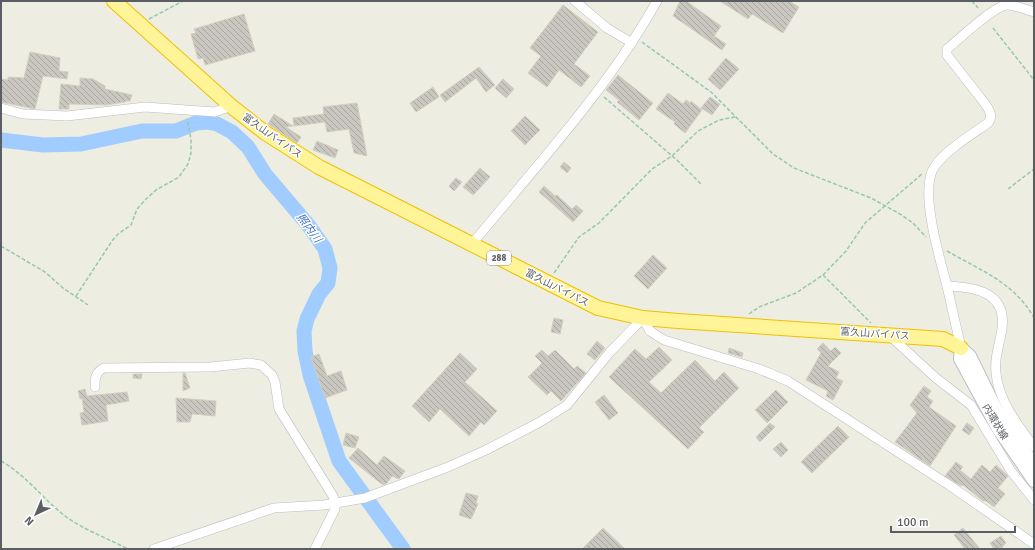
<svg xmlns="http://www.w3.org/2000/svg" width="1035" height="550" font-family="Signika,'Noto Sans JP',sans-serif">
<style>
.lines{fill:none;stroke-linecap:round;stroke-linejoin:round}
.river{stroke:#a1ccff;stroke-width:15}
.building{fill:url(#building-back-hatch);stroke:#d3cfc0}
.minor-casing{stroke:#babcc2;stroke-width:10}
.secondary-casing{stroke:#bbbdc5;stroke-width:14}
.trunk-casing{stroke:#f0c000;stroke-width:16}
.path{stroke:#95c9aa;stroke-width:1.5;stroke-dasharray:4 2;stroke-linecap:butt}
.minor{stroke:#fff;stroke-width:9}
.secondary{stroke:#fff;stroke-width:12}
.trunk{stroke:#fff497;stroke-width:14}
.labels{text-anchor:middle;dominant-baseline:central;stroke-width:3;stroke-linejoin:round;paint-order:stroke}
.shield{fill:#fff;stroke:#8c8e92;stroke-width:1}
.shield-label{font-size:9px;font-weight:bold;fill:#5a5e64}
.street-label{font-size:10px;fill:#5a5e64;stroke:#fff}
.water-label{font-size:11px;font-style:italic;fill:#3d72c9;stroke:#fff}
</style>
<defs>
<pattern id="building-back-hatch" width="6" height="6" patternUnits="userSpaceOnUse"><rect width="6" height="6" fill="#c9c7bf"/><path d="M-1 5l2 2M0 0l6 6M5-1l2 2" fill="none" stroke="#a6a59f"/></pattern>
</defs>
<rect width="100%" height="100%" fill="#eeede2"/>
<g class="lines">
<polyline class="river" points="1,140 43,145 81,144 142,131 176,131 196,123 207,122 217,124 232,132 248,147 265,174 309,226 325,249 330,268 328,283 319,294 307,319 304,331 305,351 310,375 339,461 403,549"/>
</g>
<g class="building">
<polygon points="680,1 686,1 721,26 714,36 726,44 722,50 673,16"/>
<polygon points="720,1 789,1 799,7 783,33 752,14 748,19"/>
<polygon points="563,5 598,32 574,64 590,76 581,87 559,70 547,87 528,73 541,56 530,48"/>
<polygon points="244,14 255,51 205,65 203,58 198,59 191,34 196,33 194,29"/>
<polygon points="30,52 60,58 59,71 68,72 67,79 43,76 35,109 1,102 1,79 8,80 8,77 24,78"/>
<polygon points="726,58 739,69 720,90 708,79"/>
<polygon points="479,67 495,85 486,92 476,78 445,102 440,95"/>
<polygon points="618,75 653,103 639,120 617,102 619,100 606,90"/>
<polygon points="80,78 93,79 105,86 105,89 132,95 130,101 126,101 125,102 106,105 69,104 69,109 59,109 61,84 80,86"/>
<polygon points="503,79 514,89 506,98 495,88"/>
<polygon points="433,87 439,97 416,112 410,103"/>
<polygon points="668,93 683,104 686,100 690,103 691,101 702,110 685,133 674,124 675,122 656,109"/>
<polygon points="710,97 720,104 712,115 701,108"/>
<polygon points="357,103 367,156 354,153 349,129 327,132 325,122 294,126 293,118 324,114 323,107"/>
<polygon points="274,114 293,126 286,127 301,137 297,143 268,124"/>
<polygon points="525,116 540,130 525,145 511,131"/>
<polygon points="317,141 338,150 335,158 313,150"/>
<polygon points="564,162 571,168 567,173 560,167"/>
<polygon points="480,168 490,177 473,195 463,187"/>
<polygon points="456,178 462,182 454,191 449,186"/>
<polygon points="544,186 555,196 557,195 572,209 576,205 583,211 573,222 539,192"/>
<polygon points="653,255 667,268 648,289 634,276"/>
<polygon points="554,318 563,320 560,334 551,332"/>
<polygon points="597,341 605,348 595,360 587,354"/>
<polygon points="823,343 831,351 835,347 841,353 828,366 839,372 836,378 843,381 833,400 826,396 828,391 806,380 821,353 817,349"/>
<polygon points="659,347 672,360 649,382 661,393 695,360 715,381 724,372 739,388 699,428 704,432 688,449 609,377 635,349 646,359"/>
<polygon points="729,348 743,353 742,357 728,353"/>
<polygon points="542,350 548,356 555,350 574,369 577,366 586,373 561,401 551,391 547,395 528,377 542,363 535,356"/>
<polygon points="460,353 477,369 465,382 497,411 484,425 481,422 469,436 440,409 429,422 412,406"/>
<polygon points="319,354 327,376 341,371 347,390 325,398 311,357"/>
<polygon points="183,373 185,373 190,388 183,391"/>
<polygon points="133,374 142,374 141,379 133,378"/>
<polygon points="924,386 931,391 927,397 933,401 929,407 956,426 930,466 895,442 917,413 910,405"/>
<polygon points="85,389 87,396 127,392 129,401 106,405 108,421 82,425 80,413 84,412 82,398 80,399 78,391"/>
<polygon points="776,390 788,402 767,423 755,410"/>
<polygon points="604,395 618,413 609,420 595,402"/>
<polygon points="176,398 216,401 215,416 192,414 190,422 177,422"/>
<polygon points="770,423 775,427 760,442 756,437"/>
<polygon points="967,423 974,428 969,435 962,430"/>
<polygon points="838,426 849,437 812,473 801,462"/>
<polygon points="346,433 359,437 355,448 343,445"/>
<polygon points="781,442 788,450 781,457 773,449"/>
<polygon points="358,448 377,465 384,456 405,471 399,479 392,476 387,483 383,485 349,458"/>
<polygon points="956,462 963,467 960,470 971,479 982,465 990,472 996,465 1004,472 1008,476 998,488 1005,494 994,507 986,501 983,501 963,485 961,486 945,476"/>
<polygon points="466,493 478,496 476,503 478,504 471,519 459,515"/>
<polygon points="603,528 625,549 582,549"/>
<polygon points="963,528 980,549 965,549 954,535"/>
<polygon points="1001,536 1006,543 1002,547 1003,549 994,549 990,543"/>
</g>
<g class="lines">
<defs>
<g id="minor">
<polyline points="575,1 607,28 632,43"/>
<path d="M1034,12C1026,10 1016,5 1007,5C995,5 958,40 947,49V55L986,105C990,111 993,117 988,123C971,135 946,150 935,166C918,188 940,259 947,286C975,287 1007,292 1002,329C999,348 993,360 997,380C1002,406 1019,426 1034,447"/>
<polyline points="1,108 23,114 67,116 145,107 215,112 231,106"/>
<path d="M472,244C536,166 607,90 657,1"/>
<polyline points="947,286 961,348"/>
<polyline points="890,336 936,378 971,405 1011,471 1034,500"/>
<path d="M95,387C95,379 95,372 104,368L210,367L250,363L261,365L272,375L275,382L279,409L333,496L335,503V509L315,549"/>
<polyline points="154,549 274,508 324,505 365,498 448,467 486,450 540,422 567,405 610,352 643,318 650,331 664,340 759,369 788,381 949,485 1034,544"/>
</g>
<g id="secondary">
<polyline points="961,348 960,359 973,383 997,427 1034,481"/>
<polyline points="961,348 970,356 996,409 1034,465"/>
</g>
<polyline id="trunk" points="114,1 231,106 264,132 319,167 598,308 643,318 678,321 943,339 961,348"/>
</defs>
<use href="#minor" class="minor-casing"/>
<use href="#secondary" class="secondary-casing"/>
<use href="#trunk" class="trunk-casing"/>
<g class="path">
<polyline points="972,1 978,8"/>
<polyline points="149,19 183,1"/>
<polyline points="993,28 1034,80"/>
<polyline points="642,42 711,92 773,154 794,168 871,198 900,214 913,223 926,237"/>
<polyline points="604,97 678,161 702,185"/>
<polyline points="1008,189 1034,169"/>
<polyline points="1,246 45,272 63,288 88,305"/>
<path d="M947,251C980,270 1015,283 1034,318"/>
<polyline points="554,273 579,237 599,223 652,169 672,156 698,131 719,120 735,117"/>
<polyline points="823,275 871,323"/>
<polyline points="76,296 112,241 118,234 131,225 137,209 145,200 156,190 179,177 188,164 191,153 191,139 187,119"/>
<polyline points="749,314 759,307 796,293 823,275 846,251 865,223 922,174"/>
<path d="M1,461C26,475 43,499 65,516C84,530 107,538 128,549"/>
</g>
<use href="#minor" class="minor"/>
<use href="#secondary" class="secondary"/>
<use href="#trunk" class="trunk"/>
</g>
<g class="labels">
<rect class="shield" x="487" y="251" width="24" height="14" rx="3"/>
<g class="shield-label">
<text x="499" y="258">288</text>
</g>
<g class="street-label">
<text transform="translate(272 136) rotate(35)">富久山バイパス</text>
<text transform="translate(557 288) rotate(27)">富久山バイパス</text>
<text transform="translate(875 334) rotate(4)">富久山バイパス</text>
<text transform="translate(995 422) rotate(59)">内環状線</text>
</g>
<g class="water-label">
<text transform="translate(309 228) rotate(53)">照内川</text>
</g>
</g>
<rect width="1035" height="550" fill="none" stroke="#5a5e64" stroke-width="4"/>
<g transform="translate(36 514) rotate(224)" stroke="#ffffff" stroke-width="3" paint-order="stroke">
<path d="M0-3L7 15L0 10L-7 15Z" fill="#5a5e64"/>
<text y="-6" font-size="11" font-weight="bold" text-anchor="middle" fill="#5a5e64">N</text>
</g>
<path d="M891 526v6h124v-6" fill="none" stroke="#5a5e64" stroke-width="2"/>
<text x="897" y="526" font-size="12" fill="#5a5e64" stroke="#ffffff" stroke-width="3" paint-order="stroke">100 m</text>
</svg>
